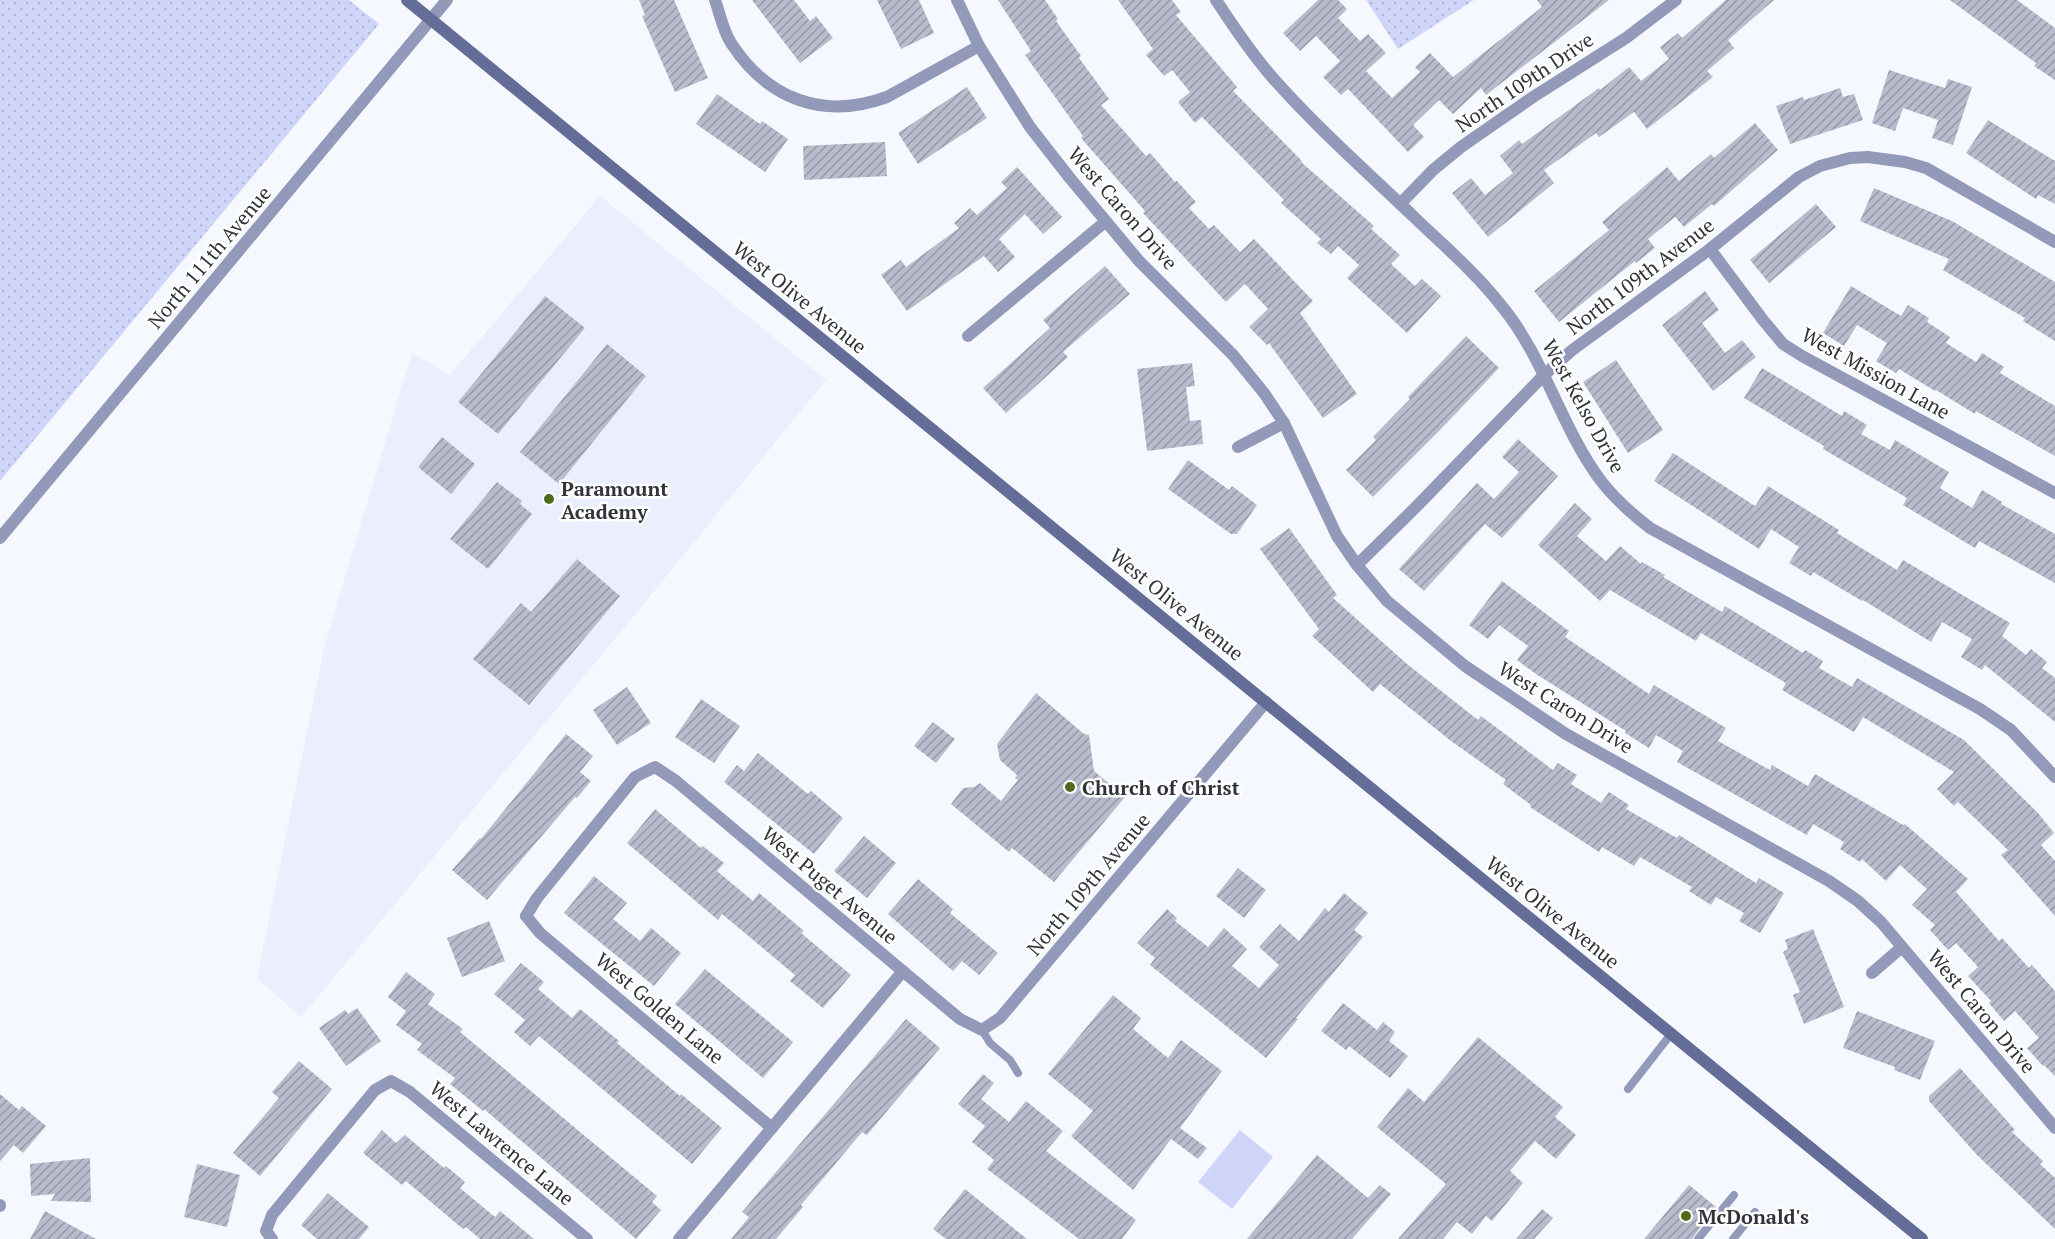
<svg xmlns="http://www.w3.org/2000/svg" width="2055" height="1239" font-family="'PT Serif',serif">
<style>
.built{fill:#ebeefd}
.grass{fill:url(#grass-dots)}
.park{fill:#ced5f8}
.building{fill:url(#building-hatch)}
.lines{fill:none;stroke-linecap:round;stroke-linejoin:round}
.service{stroke:#939ab9;stroke-width:8}
.minor{stroke:#939ab9;stroke-width:12}
.tertiary{stroke:#939ab9;stroke-width:12}
.secondary{stroke:#646c98;stroke-width:12}
.poi-dot{fill:#506a1b;stroke:#fff;stroke-width:2}
.labels{text-anchor:middle;dominant-baseline:central;stroke-width:5;stroke-linejoin:round;paint-order:stroke}
.street-label{font-size:20px;fill:#313339;stroke:#fff}
.poi-label{font-size:20px;font-weight:bold;fill:#313339;stroke:#fff;text-anchor:start}
</style>
<defs>
<pattern id="grass-dots" width="8" height="8" patternUnits="userSpaceOnUse" patternTransform="scale(1.5)"><rect width="8" height="8" fill="#ced5f8"/><path d="M2 2h.1M6 6h.1" fill="none" stroke="#b1b7d5" stroke-width="1.8" stroke-linecap="round"/></pattern>
<pattern id="building-hatch" width="6" height="6" patternUnits="userSpaceOnUse" patternTransform="scale(1.5)"><rect width="6" height="6" fill="#b8bccc"/><path d="M-1 1l2-2M0 6l6-6M5 7l2-2" fill="none" stroke="#9699a7"/></pattern>
</defs>
<rect width="100%" height="100%" fill="#f6f8ff"/>
<polygon class="built" points="600,196 826,380 633,617 301,1017 257,978 325,644 412,353 450,375"/>
<g class="grass">
<polygon points="0,0 349,0 379,24 0,481"/>
<polygon points="1366,0 1474,0 1398,49"/>
</g>
<polygon class="park" points="1240,1130 1273,1157 1232,1209 1198,1182"/>
<g class="building">
<polygon points="639,0 674,0 708,78 675,92 642,16 645,15"/>
<polygon points="752,0 794,0 810,21 816,16 833,38 800,63"/>
<polygon points="877,0 919,0 934,33 901,49"/>
<polygon points="998,0 1045,0 1058,19 1056,21 1081,56 1079,58 1109,99 1101,105 1146,156 1150,153 1175,182 1177,181 1196,202 1189,208 1209,229 1214,225 1240,252 1254,239 1313,301 1300,313 1357,394 1323,418 1269,343 1267,345 1249,327 1268,309 1245,284 1226,302 1143,213 1145,211 1081,138 1083,136 1025,55 1031,51"/>
<polygon points="1118,0 1172,0 1181,12 1176,15 1237,87 1233,91 1302,161 1301,162 1374,226 1371,229 1400,255 1391,264 1415,286 1422,279 1441,296 1407,333 1347,278 1359,265 1338,246 1331,254 1317,243 1321,239 1281,203 1284,200 1202,117 1195,123 1178,102 1190,92 1172,70 1164,76 1146,55 1153,49"/>
<polygon points="1318,0 1338,0 1347,9 1338,18 1360,41 1368,34 1386,53 1366,71 1392,98 1420,72 1415,67 1430,53 1453,77 1542,7 1537,0 1609,0 1486,95 1481,88 1453,114 1439,100 1413,125 1424,137 1408,152 1348,89 1341,95 1323,77 1340,61 1316,36 1300,51 1283,33"/>
<polygon points="1726,0 1774,0 1728,40 1734,48 1707,71 1713,77 1647,129 1634,112 1599,137 1596,133 1544,170 1554,183 1488,237 1452,193 1471,178 1485,195 1513,173 1500,156 1519,140 1522,144 1599,88 1600,90 1629,67 1641,81 1669,59 1660,47 1678,33 1682,38"/>
<polygon points="1950,0 2017,0 2055,28 2055,80 2034,66 2036,63"/>
<polygon points="1889,70 1945,88 1948,79 1972,87 1953,145 1932,138 1938,120 1903,108 1895,131 1872,123"/>
<polygon points="967,87 987,118 918,164 898,133"/>
<polygon points="1840,88 1843,97 1854,94 1863,120 1790,144 1776,106 1803,97 1804,100"/>
<polygon points="717,94 760,124 762,121 788,139 765,172 696,124"/>
<polygon points="1988,120 2055,161 2055,204 2038,195 2036,199 1966,153"/>
<polygon points="1755,123 1778,150 1714,206 1712,204 1684,227 1675,217 1648,239 1655,248 1636,263 1635,261 1559,322 1534,291 1609,230 1602,222 1667,167 1679,181 1711,154 1714,158"/>
<polygon points="885,142 887,176 804,180 803,146"/>
<polygon points="1017,167 1062,217 1043,234 1025,214 999,239 1015,257 998,272 984,256 907,311 881,275 901,260 906,267 959,228 954,223 970,208 977,215 1007,188 1001,182"/>
<polygon points="1874,188 1952,221 2055,282 2055,341 2023,321 2025,318 1943,270 1949,259 1860,221"/>
<polygon points="1816,204 1836,227 1769,283 1750,260"/>
<polygon points="1105,266 1130,294 1063,352 1068,357 1006,413 983,388 1050,328 1043,320"/>
<polygon points="1851,286 1901,316 1908,305 1929,318 1927,322 1950,337 1946,343 1976,362 1982,353 2004,367 2000,373 2055,406 2055,456 1976,411 1975,414 1936,390 1935,391 1899,369 1896,373 1876,361 1887,343 1857,325 1844,346 1823,333"/>
<polygon points="1705,291 1719,310 1702,323 1725,353 1742,340 1756,357 1713,391 1662,325"/>
<polygon points="545,296 585,328 498,434 458,402"/>
<polygon points="1466,336 1499,368 1442,428 1373,497 1346,470 1376,440 1373,437 1410,399 1408,397"/>
<polygon points="607,344 646,376 559,484 520,452"/>
<polygon points="1616,360 1663,430 1628,453 1583,382"/>
<polygon points="1192,363 1195,386 1186,387 1190,421 1201,420 1203,444 1147,451 1137,369"/>
<polygon points="1762,368 1842,416 1844,411 1867,425 1861,434 1890,450 1895,440 1949,472 1940,488 1972,508 1982,490 2002,502 2001,504 2055,534 2055,583 1979,541 1975,548 1903,505 1907,498 1823,449 1824,446 1744,398"/>
<polygon points="442,437 475,464 451,494 418,467"/>
<polygon points="1518,439 1558,476 1502,538 1485,524 1424,591 1399,569 1477,483 1494,499 1519,472 1502,457"/>
<polygon points="1673,453 1755,506 1768,486 1839,530 1837,533 1897,570 1903,560 2010,623 2002,636 2026,655 2031,649 2047,662 2042,668 2055,678 2055,722 1985,665 1982,670 1961,657 1972,639 1942,622 1931,642 1863,600 1862,601 1813,572 1811,576 1789,563 1799,547 1771,529 1759,549 1654,481"/>
<polygon points="1188,460 1229,490 1232,486 1257,505 1237,534 1231,534 1168,489"/>
<polygon points="497,482 522,501 520,504 532,514 488,569 450,539"/>
<polygon points="1575,503 1592,519 1577,536 1606,561 1620,546 1641,564 1642,562 1665,575 1663,577 1722,612 1725,606 1803,653 1805,650 1823,661 1819,668 1852,687 1857,678 1964,740 2038,813 2054,833 2041,845 2055,861 2055,916 2001,855 2008,850 1958,802 1954,806 1937,789 1954,772 1863,717 1854,732 1782,690 1786,683 1701,633 1696,641 1610,590 1600,601 1538,545"/>
<polygon points="1289,528 1337,595 1333,598 1407,664 1478,720 1481,716 1553,770 1558,763 1577,775 1571,784 1601,803 1609,792 1629,805 1626,809 1677,838 1679,835 1756,883 1759,878 1784,893 1760,933 1739,921 1744,913 1716,897 1711,905 1689,891 1692,887 1640,857 1634,866 1602,847 1599,852 1530,807 1531,805 1503,784 1506,780 1451,741 1380,684 1373,692 1312,636 1319,629 1260,549"/>
<polygon points="577,559 620,596 529,705 473,659 521,603 531,612"/>
<polygon points="1502,581 1569,631 1565,637 1649,694 1654,685 1726,728 1718,741 1770,770 1772,765 1808,786 1815,774 1903,825 1905,824 1968,879 1956,892 1999,941 2002,938 2029,968 2032,965 2055,991 2055,1076 2044,1065 2043,1066 2027,1048 2039,1038 2015,1011 2004,1021 1989,1003 1991,1001 1968,976 1978,967 1956,943 1948,950 1930,930 1935,925 1912,905 1927,889 1900,865 1886,881 1862,859 1860,862 1840,849 1844,842 1813,824 1807,835 1677,762 1683,751 1656,735 1649,748 1625,733 1626,731 1536,674 1517,660 1528,646 1499,625 1488,639 1469,625"/>
<polygon points="627,687 651,723 617,745 593,710"/>
<polygon points="1036,693 1084,734 1089,735 1094,771 1125,797 1054,882 1012,848 1009,852 951,804 963,788 974,787 980,783 1001,801 1018,780 1015,778 1017,775 1000,760 997,744"/>
<polygon points="701,699 740,726 714,763 675,737"/>
<polygon points="933,722 955,739 936,763 914,746"/>
<polygon points="566,734 593,756 580,772 591,781 577,798 575,797 487,900 452,870 480,838 481,839"/>
<polygon points="758,753 808,794 811,791 843,818 814,854 724,782 737,765 744,771"/>
<polygon points="655,809 701,848 703,846 724,863 717,871 753,901 759,893 804,931 801,933 851,975 823,1008 790,981 795,975 722,914 718,920 627,843"/>
<polygon points="864,836 896,863 867,898 834,871"/>
<polygon points="1238,868 1266,890 1244,918 1216,896"/>
<polygon points="594,876 627,903 613,919 640,941 651,928 681,953 654,986 564,913"/>
<polygon points="918,879 953,909 950,913 998,953 979,975 962,961 953,971 888,914"/>
<polygon points="1344,893 1368,913 1354,930 1363,937 1296,1018 1298,1019 1266,1058 1150,965 1155,958 1137,943 1167,909 1177,918 1175,921 1208,947 1224,928 1247,949 1232,966 1259,988 1279,965 1259,947 1280,924 1299,941 1325,908 1329,912"/>
<polygon points="489,921 505,961 462,977 447,938"/>
<polygon points="1813,929 1844,1007 1804,1024 1793,995 1800,992 1783,952 1788,949 1785,940"/>
<polygon points="521,963 544,982 538,989 572,1018 580,1009 619,1041 617,1043 680,1096 681,1094 722,1128 692,1164 539,1036 530,1046 514,1032 525,1020 494,994"/>
<polygon points="705,969 793,1042 763,1078 675,1004"/>
<polygon points="406,972 435,994 428,1004 463,1029 460,1032 657,1196 652,1202 661,1210 636,1239 484,1109 483,1111 450,1084 455,1078 417,1050 422,1044 396,1025 406,1011 388,997"/>
<polygon points="1113,995 1141,1018 1133,1029 1168,1058 1181,1040 1222,1071 1180,1128 1207,1148 1198,1159 1171,1139 1133,1190 1071,1136 1093,1111 1048,1074"/>
<polygon points="1343,1003 1377,1030 1383,1022 1395,1032 1389,1041 1408,1056 1390,1078 1349,1046 1346,1050 1321,1031"/>
<polygon points="357,1008 381,1041 346,1066 319,1028 345,1010 348,1014"/>
<polygon points="1857,1011 1935,1041 1920,1080 1894,1070 1895,1067 1843,1048"/>
<polygon points="906,1019 940,1048 867,1135 862,1132 801,1205 803,1207 776,1239 731,1239 749,1217 742,1212"/>
<polygon points="1478,1037 1563,1107 1555,1117 1576,1135 1556,1159 1535,1141 1510,1171 1523,1183 1492,1221 1486,1216 1472,1234 1457,1222 1443,1239 1398,1239 1446,1184 1377,1127 1408,1088 1424,1102"/>
<polygon points="299,1061 332,1089 260,1176 233,1153 279,1098 272,1092"/>
<polygon points="1960,1068 2015,1130 2012,1132 2043,1161 2040,1164 2055,1178 2055,1229 1977,1155 1929,1101 1929,1096"/>
<polygon points="983,1074 994,1083 981,1099 1009,1122 1026,1101 1063,1131 1046,1151 1136,1220 1122,1239 1079,1239 987,1169 994,1160 972,1142 985,1126 958,1104"/>
<polygon points="0,1094 19,1110 22,1106 46,1126 23,1153 14,1145 0,1161"/>
<polygon points="382,1130 396,1143 405,1135 444,1168 446,1166 465,1182 460,1188 495,1217 500,1211 534,1239 480,1239 466,1227 463,1229 406,1181 402,1185 363,1153"/>
<polygon points="1317,1155 1368,1198 1380,1185 1391,1194 1352,1239 1247,1239"/>
<polygon points="90,1158 91,1202 51,1201 55,1194 31,1196 30,1164"/>
<polygon points="197,1164 240,1175 227,1227 184,1217"/>
<polygon points="1689,1185 1716,1207 1692,1239 1644,1239"/>
<polygon points="965,1189 1027,1239 946,1239 933,1229"/>
<polygon points="328,1193 369,1227 359,1239 317,1239 301,1225"/>
<polygon points="1542,1209 1553,1218 1534,1239 1516,1239"/>
<polygon points="45,1211 96,1239 30,1239"/>
</g>
<g class="lines">
<g class="service">
<polyline points="982,1030 990,1043 1010,1060 1018,1073"/>
<polyline points="1628,1089 1671,1034"/>
<polyline points="1698,1239 1734,1195"/>
<polyline points="1733,1239 1755,1212"/>
</g>
<g class="minor">
<path d="M715,0C720,14 723,31 731,43C768,100 824,120 887,97L979,46"/>
<polyline points="957,0 979,46 1030,127 1069,177 1139,261 1233,355 1264,393 1284,423 1337,536 1357,565 1387,601 1465,666 1566,734 1829,881 1858,901 1881,922 2055,1128"/>
<path d="M1216,0C1233,26 1251,53 1272,77C1316,127 1366,171 1414,217C1443,245 1475,272 1500,304C1544,356 1560,426 1601,481C1615,499 1632,514 1650,528L1980,709L2011,730L2055,777"/>
<polyline points="1400,204 1433,170 1461,147 1533,97 1626,38 1676,0"/>
<polyline points="1710,249 1763,320 1783,344 1802,356 2055,493"/>
<polyline points="968,336 1105,222"/>
<polyline points="1238,447 1284,423"/>
<polyline points="1357,565 1417,506 1544,375 1571,351 1710,249 1799,177 1820,166 1850,158 1868,157 1905,162 1926,168 2055,242"/>
<polyline points="1872,973 1902,947"/>
<polyline points="772,1128 540,933 526,916 537,898 635,777 655,767 676,781 960,1019 982,1030 1000,1018 1266,702"/>
<polyline points="0,1205 0,1206"/>
<polyline points="272,1239 266,1231 272,1215 375,1090 391,1081 410,1092 587,1239"/>
<polyline points="679,1239 903,971"/>
</g>
<polyline class="tertiary" points="0,538 447,0"/>
<polyline class="secondary" points="407,0 1922,1239"/>
</g>
<g class="poi-dot">
<circle cx="549" cy="499" r="6"/>
<circle cx="1070" cy="787" r="6"/>
<circle cx="1686" cy="1216" r="6"/>
</g>
<g class="labels">
<g class="street-label">
<text transform="translate(1524 82) rotate(-34)">North 109th Drive</text>
<text transform="translate(1123 208) rotate(49)">West Caron Drive</text>
<text transform="translate(209 257) rotate(-50)">North 111th Avenue</text>
<text transform="translate(1640 276) rotate(-37)">North 109th Avenue</text>
<text transform="translate(800 297) rotate(39)">West Olive Avenue</text>
<text transform="translate(1876 373) rotate(29)">West Mission Lane</text>
<text transform="translate(1584 406) rotate(61)">West Kelso Drive</text>
<text transform="translate(1177 604) rotate(39)">West Olive Avenue</text>
<text transform="translate(1566 707) rotate(32)">West Caron Drive</text>
<text transform="translate(1088 884) rotate(-50)">North 109th Avenue</text>
<text transform="translate(830 885) rotate(40)">West Puget Avenue</text>
<text transform="translate(1553 912) rotate(39)">West Olive Avenue</text>
<text transform="translate(660 1008) rotate(40)">West Golden Lane</text>
<text transform="translate(1982 1011) rotate(50)">West Caron Drive</text>
<text transform="translate(502 1143) rotate(40)">West Lawrence Lane</text>
</g>
<g class="poi-label">
<text x="561" y="488">Paramount<tspan x="561" dy="23">Academy</tspan></text>
<text x="1082" y="787">Church of Christ</text>
<text x="1698" y="1216">McDonald's</text>
</g>
</g>
</svg>
